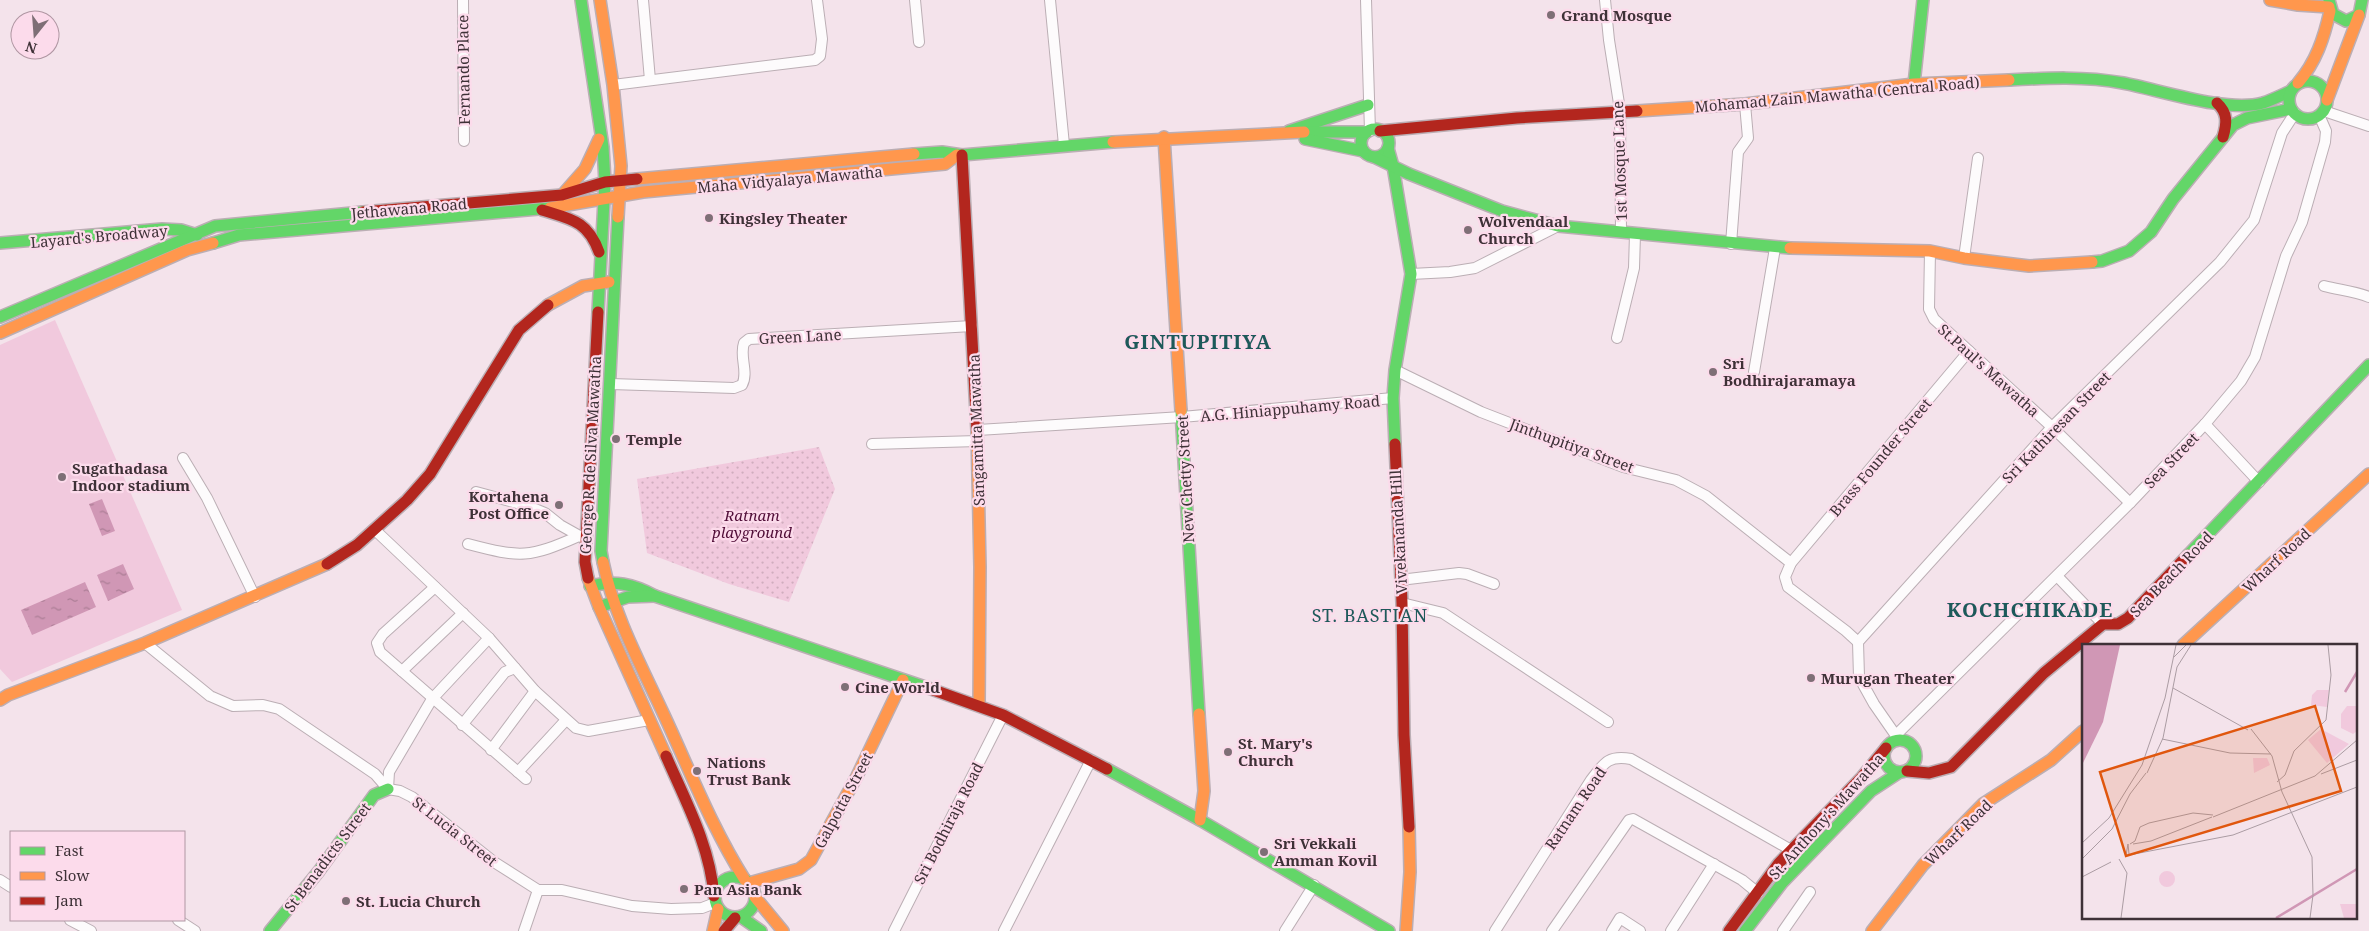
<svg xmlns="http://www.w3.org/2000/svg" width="2369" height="931" font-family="'Noto Serif',serif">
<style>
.park{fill:url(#park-dots)}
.pitch{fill:#f1c9dd}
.water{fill:url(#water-ripples)}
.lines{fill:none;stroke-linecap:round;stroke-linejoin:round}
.street-casing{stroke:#bbaeb4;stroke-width:12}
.fast-casing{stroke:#bbaeb4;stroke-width:14}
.slow-casing{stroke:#bbaeb4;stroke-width:14}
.jam-casing{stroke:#bbaeb4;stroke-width:14}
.street{stroke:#fdfbfc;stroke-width:10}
.fast{stroke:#63d668;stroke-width:11}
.slow{stroke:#ff974d;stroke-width:11}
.jam{stroke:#b3261e;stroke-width:11}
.poi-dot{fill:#7e6f76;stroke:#fcdbeb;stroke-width:2}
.labels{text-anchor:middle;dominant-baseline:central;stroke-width:4.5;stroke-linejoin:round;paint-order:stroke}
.poi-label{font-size:15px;font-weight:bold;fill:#3e3137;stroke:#fcdbeb;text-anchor:start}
.street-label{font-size:15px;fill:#3e3137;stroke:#fcdbeb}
.park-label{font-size:15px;font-style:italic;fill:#510e38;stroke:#fcdbeb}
.quarter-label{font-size:18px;letter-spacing:1px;fill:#1e595a;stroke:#fcdbeb}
.district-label{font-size:20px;font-weight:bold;letter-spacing:1px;fill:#1e595a;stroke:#fcdbeb}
.inset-river{fill:none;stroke:#d097b5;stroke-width:2.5}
.inset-road{fill:none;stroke:#ab9ca3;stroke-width:1}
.view{fill:#e0570e;fill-opacity:0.15;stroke:#e0570e;stroke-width:2.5}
.inset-edge{fill:none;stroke:#3e3137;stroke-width:2.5}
</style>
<defs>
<pattern id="park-dots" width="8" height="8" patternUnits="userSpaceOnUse" patternTransform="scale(1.25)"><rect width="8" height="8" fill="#f1c9dd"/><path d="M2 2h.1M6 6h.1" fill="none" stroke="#d0adbe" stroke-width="1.8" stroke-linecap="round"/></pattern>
<pattern id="water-ripples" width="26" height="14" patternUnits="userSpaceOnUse" patternTransform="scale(1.25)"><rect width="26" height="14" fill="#d097b5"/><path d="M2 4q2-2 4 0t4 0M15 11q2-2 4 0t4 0" fill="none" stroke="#aa7c94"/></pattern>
</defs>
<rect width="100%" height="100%" fill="#f4e3eb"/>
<polygon class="park" points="819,447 835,489 789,602 729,584 647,553 637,479"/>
<polygon class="pitch" points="55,320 182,610 12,682 0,669 0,345"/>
<g class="water">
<polygon points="102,499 115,531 102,536 89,504"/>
<polygon points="123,564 134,589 108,601 97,575"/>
<polygon points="85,582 96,607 32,635 21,610"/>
</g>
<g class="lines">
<defs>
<g id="street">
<polyline points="463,0 464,141"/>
<polyline points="643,0 650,80"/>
<polyline points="915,0 919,42"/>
<polyline points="1050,0 1064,145"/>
<polyline points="1366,0 1370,131"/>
<polyline points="1605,0 1609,40 1620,110 1621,232"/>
<polyline points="613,85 815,60 820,56 822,39 817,0"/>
<polyline points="2324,111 2369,126"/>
<polyline points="1731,244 1738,152 1748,138 1745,104"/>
<polyline points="1930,251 1929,309 1934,319 2052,427 2130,503"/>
<polyline points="1964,258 1978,158"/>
<polyline points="1411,274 1450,272 1475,268 1558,226"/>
<path d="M2324,286C2339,290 2354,291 2369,297"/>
<polyline points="1617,338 1634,268 1635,234"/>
<polyline points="1395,370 1481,412 1623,467 1676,480 1706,496 1791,563"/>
<polyline points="1754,372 1775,248"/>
<path d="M611,384L734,388L742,385C749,372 739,357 744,343L749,339L972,326"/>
<polyline points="2205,424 2259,482"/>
<polyline points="978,430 1182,417 1393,398"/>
<polyline points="872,444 978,441"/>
<polyline points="183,458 207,498 255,597"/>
<polyline points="476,492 528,506 545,513 560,525 585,539"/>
<polyline points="375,530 489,638 535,691 576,728 588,731 649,720"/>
<path d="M468,544C521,558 529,558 579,536"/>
<polyline points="2057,576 2103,624"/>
<polyline points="1400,580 1459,573 1467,574 1494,584"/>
<polyline points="435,587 383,634 377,643 380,652 526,779"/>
<polyline points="1402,603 1443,613 1608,722"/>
<polyline points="1858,642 1846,631 1788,587 1785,577 1791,563 1969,351"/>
<polyline points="145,643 210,696 233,706 263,705 279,709 375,774 388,789 400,791 412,797 494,862 538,890 562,890 632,906 671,909 702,908 715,903"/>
<polyline points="402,671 463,613"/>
<polyline points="462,725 505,672 515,668"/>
<polyline points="1897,734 2130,503 2205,424 2241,381 2255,357 2286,256 2302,222 2325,142 2326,131 2319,115"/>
<polyline points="1899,740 1874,704 1859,677 1858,642 2052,427 2220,262 2254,220 2282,133 2295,113"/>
<polyline points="491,750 535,691"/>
<polyline points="518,772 566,720"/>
<polyline points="388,789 389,772 432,699 489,638"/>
<polyline points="0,880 11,887"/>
<polyline points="70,920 91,931"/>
<polyline points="178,920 195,931"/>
<polyline points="524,931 538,890"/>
<polyline points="894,931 1003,715"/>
<polyline points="1004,931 1091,760"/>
<polyline points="1285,931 1314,885"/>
<path d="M1495,931L1591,780C1604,763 1608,755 1631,759L1791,850"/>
<polyline points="1552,931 1629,820 1633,819 1742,880 1758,893"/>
<polyline points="1612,931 1620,918 1640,931"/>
<polyline points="1671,931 1714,864"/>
<polyline points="1783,931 1810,892"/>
</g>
<g id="fast">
<polyline points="581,0 603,147 605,182 598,312"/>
<polyline points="2329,0 2333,14 2346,21 2359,15 2362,0"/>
<path d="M2009,80C2047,78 2085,76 2123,83C2160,90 2227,113 2263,103C2272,100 2282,95 2291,91"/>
<circle cx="2308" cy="100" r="19"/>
<polyline points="1914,84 1923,0"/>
<circle cx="1375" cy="143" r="14"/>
<polyline points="1289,131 1368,105"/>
<polyline points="1304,132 1367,132"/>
<polyline points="1305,139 1363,151"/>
<polyline points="1388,148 1393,166 1411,274 1395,370 1393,398 1395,444"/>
<polyline points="914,154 942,152 962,155 1113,142"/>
<polyline points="1374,157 1409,174 1502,211 1558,226 1790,248"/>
<polyline points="0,243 162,229 181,230 197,235"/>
<polyline points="213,243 239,235 550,208"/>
<polyline points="2092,262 2102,261 2129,251 2151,232 2173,199 2233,125 2247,118 2291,109"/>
<polyline points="0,317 215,226 363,212"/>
<polyline points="1181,411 1199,714"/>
<polyline points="2188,555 2369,365"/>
<polyline points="603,562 601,551 618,217"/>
<path d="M590,586C615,580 633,584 655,596L928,688"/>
<polyline points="599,607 628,597 655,596"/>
<circle cx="1900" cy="756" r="16"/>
<polyline points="1107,769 1200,820 1389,931"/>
<circle cx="735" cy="897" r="20"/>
<polyline points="741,917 761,931"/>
<polyline points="270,931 319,871 374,795 388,789"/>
<polyline points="1745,931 1782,883 1871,791 1900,772"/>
</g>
<g id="slow">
<polyline points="600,0 613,85 621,166 618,217"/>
<polyline points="2270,0 2298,5 2329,7"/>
<path d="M2298,83C2316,62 2324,38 2330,11"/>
<polyline points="2327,100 2359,15"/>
<polyline points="1637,111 1745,104 1914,84 2009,80"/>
<polyline points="1164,137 1181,411"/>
<polyline points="1113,142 1304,132"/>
<polyline points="637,179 914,154"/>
<polyline points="563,194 585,169 599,139"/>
<polyline points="550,208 643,192 945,164 957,155"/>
<polyline points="1790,248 1930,251 1964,258 2029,266 2092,262"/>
<polyline points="548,305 583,286 609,282"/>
<polyline points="0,333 187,250 213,243"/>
<polyline points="977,431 980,567 979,705"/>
<path d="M603,562C614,616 641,665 664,715C690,771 712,828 745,880"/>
<polyline points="588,578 599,607 666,756"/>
<polyline points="2183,645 2369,474"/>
<polyline points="0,700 8,695 145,643 327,564"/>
<polyline points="1199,714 1204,791 1200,820"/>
<polyline points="749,883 799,869 811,860 857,776 903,680"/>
<polyline points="755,897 783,931"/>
<polyline points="713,931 718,909"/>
<polyline points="1406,931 1410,872 1409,827"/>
<polyline points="1872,931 1923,865 1983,804 2051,760 2083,731"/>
</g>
<g id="jam">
<path d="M2217,103C2228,113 2227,123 2223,137"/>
<polyline points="1380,131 1517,118 1637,111"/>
<polyline points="962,155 977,431"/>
<path d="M542,210C571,219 588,221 599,252"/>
<polyline points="363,212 562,195 605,182 637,179"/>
<polyline points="1395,444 1402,603 1404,735 1409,827"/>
<polyline points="327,564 357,545 407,500 430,474 519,330 548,305"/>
<polyline points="588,578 585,562 598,312"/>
<polyline points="928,688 1003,715 1107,769"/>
<path d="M666,756C686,802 710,846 714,896"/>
<polyline points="1907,771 1929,773 1951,767 2044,673 2103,624 2118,624 2128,618 2188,555"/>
<polyline points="724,931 735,918"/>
<polyline points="1729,931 1779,863 1862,777 1886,748"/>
</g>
</defs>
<use href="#street" class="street-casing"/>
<use href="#fast" class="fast-casing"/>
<use href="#slow" class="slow-casing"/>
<use href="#jam" class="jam-casing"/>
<use href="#street" class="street"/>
<use href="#fast" class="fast"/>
<use href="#slow" class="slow"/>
<use href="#jam" class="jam"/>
</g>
<g class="poi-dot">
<circle cx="1551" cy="15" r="5"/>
<circle cx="709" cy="218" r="5"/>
<circle cx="1468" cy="230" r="5"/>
<circle cx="1713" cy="372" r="5"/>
<circle cx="616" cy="439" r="5"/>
<circle cx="62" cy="477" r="5"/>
<circle cx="559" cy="505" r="5"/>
<circle cx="1811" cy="678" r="5"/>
<circle cx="845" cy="687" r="5"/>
<circle cx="1228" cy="752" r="5"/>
<circle cx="697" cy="771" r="5"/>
<circle cx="1264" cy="852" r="5"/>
<circle cx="684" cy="889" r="5"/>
<circle cx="346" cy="901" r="5"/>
</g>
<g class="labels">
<g class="poi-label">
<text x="1561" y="15">Grand Mosque</text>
<text x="719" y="218">Kingsley Theater</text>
<text x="1478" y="221">Wolvendaal<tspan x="1478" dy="17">Church</tspan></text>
<text x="1723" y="363">Sri<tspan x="1723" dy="17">Bodhirajaramaya</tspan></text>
<text x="626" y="439">Temple</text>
<text x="72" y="468">Sugathadasa<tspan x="72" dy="17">Indoor stadium</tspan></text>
<text x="549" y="496" text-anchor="end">Kortahena<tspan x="549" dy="17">Post Office</tspan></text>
<text x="1821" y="678">Murugan Theater</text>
<text x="855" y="687">Cine World</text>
<text x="1238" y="743">St. Mary's<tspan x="1238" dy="17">Church</tspan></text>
<text x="707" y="762">Nations<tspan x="707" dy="17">Trust Bank</tspan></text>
<text x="1274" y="843">Sri Vekkali<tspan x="1274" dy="17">Amman Kovil</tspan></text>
<text x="694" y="889">Pan Asia Bank</text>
<text x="356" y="901">St. Lucia Church</text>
</g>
<g class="street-label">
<text transform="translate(463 70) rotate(-91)">Fernando Place</text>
<text transform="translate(1837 94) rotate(-5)">Mohamad Zain Mawatha (Central Road)</text>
<text transform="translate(1619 161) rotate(-92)">1st Mosque Lane</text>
<text transform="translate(790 179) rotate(-5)">Maha Vidyalaya Mawatha</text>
<text transform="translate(409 208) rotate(-5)">Jethawana Road</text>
<text transform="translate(99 236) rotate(-5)">Layard's Broadway</text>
<text transform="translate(800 336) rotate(-3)">Green Lane</text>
<text transform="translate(1989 370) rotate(42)">St.Paul's Mawatha</text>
<text transform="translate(1290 408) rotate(-5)">A.G. Hiniappuhamy Road</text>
<text transform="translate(2056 427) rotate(-46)">Sri Kathiresan Street</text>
<text transform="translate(976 430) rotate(-92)">Sangamitta Mawatha</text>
<text transform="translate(1572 445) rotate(20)">Jinthupitiya Street</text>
<text transform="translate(590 455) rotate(-87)">George R. de Silva Mawatha</text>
<text transform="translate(1880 457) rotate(-50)">Brass Founder Street</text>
<text transform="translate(2171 460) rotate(-46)">Sea Street</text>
<text transform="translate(1185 479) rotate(-93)">New Chetty Street</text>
<text transform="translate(1398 532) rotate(-93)">Vivekananda Hill</text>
<text transform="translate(2276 560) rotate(-43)">Wharf Road</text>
<text transform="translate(2171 574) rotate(-46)">Sea Beach Road</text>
<text transform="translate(843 800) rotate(-62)">Galpotta Street</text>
<text transform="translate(1575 808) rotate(-56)">Ratnam Road</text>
<text transform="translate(1826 816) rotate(-48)">St. Anthony's Mawatha</text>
<text transform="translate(948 823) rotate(-63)">Sri Bodhiraja Road</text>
<text transform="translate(455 831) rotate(38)">St Lucia Street</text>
<text transform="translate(1958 832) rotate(-44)">Wharf Road</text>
<text transform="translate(327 857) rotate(-53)">St Benadicts Street</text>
</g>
<g class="park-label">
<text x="752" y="515">Ratnam<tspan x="752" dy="17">playground</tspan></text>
</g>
<g class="quarter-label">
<text x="1370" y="615">ST. BASTIAN</text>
</g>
<g class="district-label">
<text x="1198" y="341">GINTUPITIYA</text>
<text x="2030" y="609">KOCHCHIKADE</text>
</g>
</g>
<g transform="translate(2082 644)">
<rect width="275" height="275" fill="#f4e3eb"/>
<path d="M235,46H247L245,63L229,61L230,51ZM171,114H185L188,121L172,129ZM258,260H275V274H262Z" fill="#f1c9dd"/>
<path d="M265,62H275V87L271,90L259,84V70ZM239,85L267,100L245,119L226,96ZM77 235a8 8 0 1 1 16 0a8 8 0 1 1-16 0Z" fill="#f1c9dd"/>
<path d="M0,1H38L21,78L0,121Z" fill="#d097b5"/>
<path class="inset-river" d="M263,48L275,28M194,274L275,225"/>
<path class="inset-road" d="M92,13L104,1M91,44L166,86M169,85L190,112L200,148L230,213L231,251L228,274M80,95L148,109L189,110M65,129L81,94L95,23L109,1M239,130L275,116M195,138L203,131L212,107L244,76L249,31L246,1M131,173L233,132L275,96M0,199L27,174L60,121L83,54L94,1M48,200L53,197L58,183L67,179L111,169L131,171M51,200L69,197L130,173M44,211L46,200L47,210M47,211L151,191L275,143M0,215L30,185L48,150L64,129M37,215L45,229L39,274M0,233L29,218"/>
<path class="view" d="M233,62L259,147L44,212L18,128Z"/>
<rect width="275" height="275" class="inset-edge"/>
</g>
<rect x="10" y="831" width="175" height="90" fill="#fcdbeb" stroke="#b097a3"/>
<rect x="20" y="847" width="25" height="8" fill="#63d668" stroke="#b097a3"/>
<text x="55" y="856" font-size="15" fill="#3e3137">Fast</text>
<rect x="20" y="872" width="25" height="8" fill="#ff974d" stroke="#b097a3"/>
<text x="55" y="881" font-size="15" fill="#3e3137">Slow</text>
<rect x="20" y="897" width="25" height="8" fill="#b3261e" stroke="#b097a3"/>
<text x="55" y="906" font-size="15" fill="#3e3137">Jam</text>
<g transform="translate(35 35) rotate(197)"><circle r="24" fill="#fcdbeb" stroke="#b097a3"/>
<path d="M0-4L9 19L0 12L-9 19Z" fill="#7e6f76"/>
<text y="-8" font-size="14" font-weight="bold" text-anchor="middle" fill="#3e3137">N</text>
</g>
</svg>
